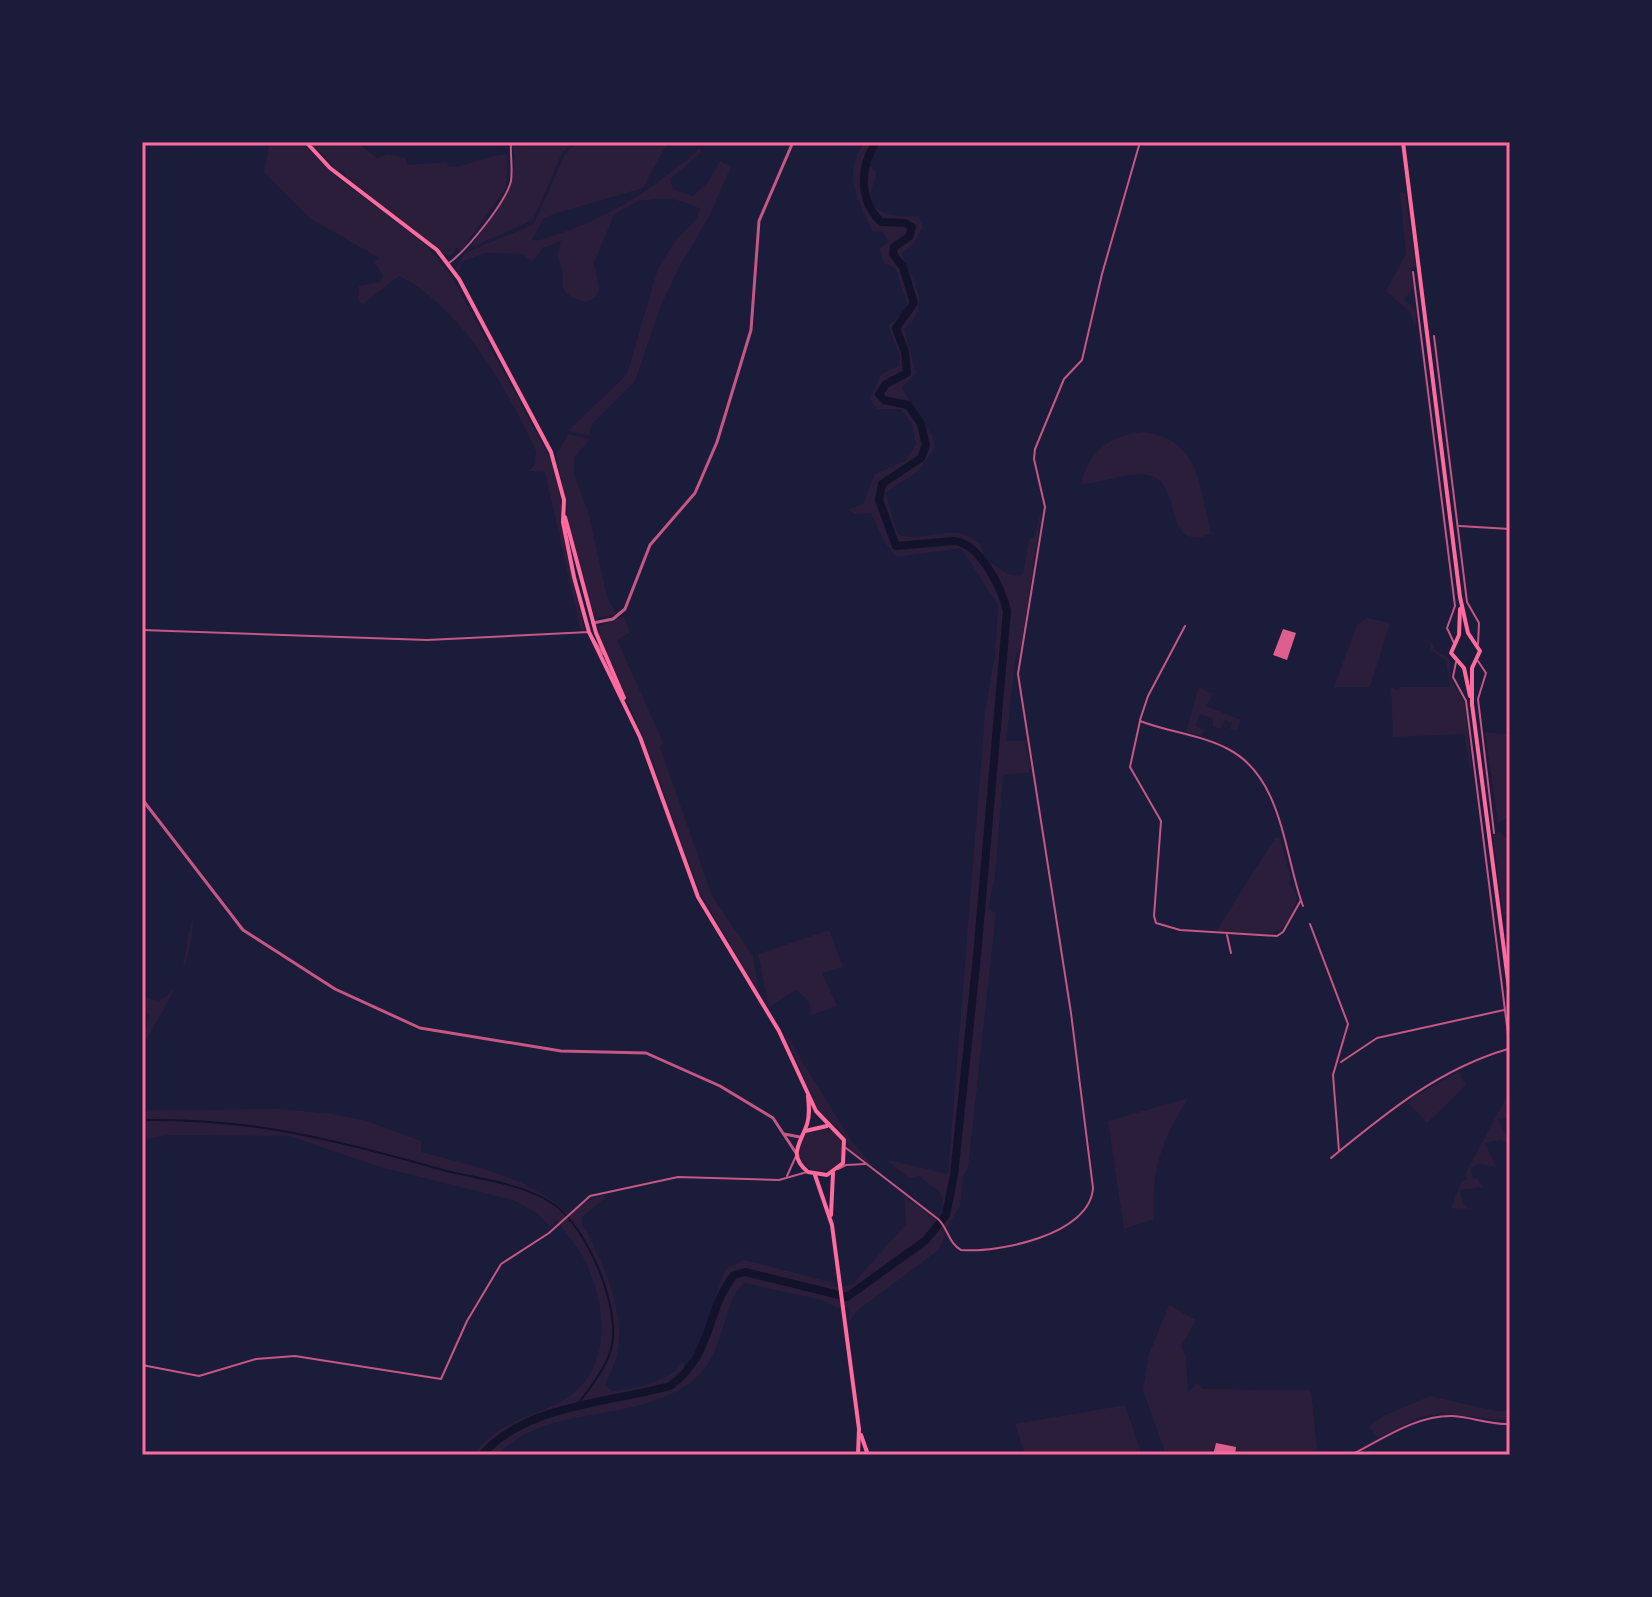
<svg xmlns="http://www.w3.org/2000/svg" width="1652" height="1597" font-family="'Titillium Web',sans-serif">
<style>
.green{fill:#2a1e3b}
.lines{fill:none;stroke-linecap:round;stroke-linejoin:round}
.stream{stroke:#12122b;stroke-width:2}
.river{stroke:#12122b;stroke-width:8}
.building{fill:#dd5f8e}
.minor{stroke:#c65784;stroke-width:2}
.tertiary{stroke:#c65784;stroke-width:3}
.primary{stroke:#ff6b9d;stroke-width:4}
.neatline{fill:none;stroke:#ff6b9d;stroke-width:3}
</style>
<rect width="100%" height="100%" fill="#1b1b3a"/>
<g class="green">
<path d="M270,142H302L335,176L427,245L452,277L550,458L559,491L571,574L585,630L581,631L545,472L529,471L535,464L536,451C506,388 464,309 399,276L363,304L358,300L359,286L380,282L383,276L374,262L379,258L311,219L264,172Z"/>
<path d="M310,142H356L377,158L388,154L406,158L407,165L447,162L449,167C471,166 487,155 508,154L506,188L461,251L456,248L452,255H446L347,178L343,170L338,171Z"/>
<polygon points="512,142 574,142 562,153 533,220 470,248 511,187 515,157"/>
<path d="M586,142H668L643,188L554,214L543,219L532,240C540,242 547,237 555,235C609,218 657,186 699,149L702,152L670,179L673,189L693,196L707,183L720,161L731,167L710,215L678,269L660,308L635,381L592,424L589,435L568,431L627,374L658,268L676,240L697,218L700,209C674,196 664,198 638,201L614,215L594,263L599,289L597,296L586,302C547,291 572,281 557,256L561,241L543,248L532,262L523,254L485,253L461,262L459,274L456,267L465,253L534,224L565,154L573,146Z"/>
<path d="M865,142H887L874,151L869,165L876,171C876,180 873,184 871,191C866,216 903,217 918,216L923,227L913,245L901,253C912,279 934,307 904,329L916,373L902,388L933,437L935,448L918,471L885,493C892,507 891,523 899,535C930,543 956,518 982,547L984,558C998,567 1007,578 1023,575L1029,539L1034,538L1042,507L1021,648L1016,654L1006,741H1027L1025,744L1031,769L1028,773L1003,775L995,878L988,908L996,913L968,1169L963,1176L960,1205L946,1230L940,1249L858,1310L850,1321L848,1307L837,1308L822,1300L744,1283C721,1300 728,1356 690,1383C631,1425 550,1402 497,1455H473C496,1424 522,1420 555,1405C615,1376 609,1306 582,1255C575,1243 564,1232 557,1220L551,1227L535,1212L513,1200L380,1167L289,1136L169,1135L142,1140V1110L280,1109L331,1114L364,1120L421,1141V1152C474,1166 531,1177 569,1215L583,1203L603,1195L605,1198L582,1217V1224C601,1255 625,1312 618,1349C616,1362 610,1373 605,1385L612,1391C637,1388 668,1383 683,1362L685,1368L703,1336L722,1277L728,1268L744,1260L834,1283L835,1287L852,1285L906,1224L904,1196L937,1220L944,1208L941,1193L919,1176L909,1178L885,1159L948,1174L985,714L995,654L998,605L961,548L897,557L885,543L871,513L856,514L848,510L863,504L875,474L905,461L916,444L912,425L901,409H877L870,399L881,374L899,366L900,357L888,326L906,310L907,303L895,268L884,263L879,249L889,241L882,232L872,231C858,200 841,172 865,142Z"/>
<polygon points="1400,192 1405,193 1416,267 1411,268 1413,288 1404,300 1417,312 1415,328 1410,312 1386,291 1406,254"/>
<path d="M1142,432C1200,437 1200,488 1211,534C1163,553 1182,489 1154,477C1134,468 1103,484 1081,484C1088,452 1111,435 1142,432Z"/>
<path d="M568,434L590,439L574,458V475L588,511L607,597L616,614L596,618C571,568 569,508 556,455Z"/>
<polygon points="624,616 630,633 617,640 663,742 660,747 712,896 753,956 759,993 700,893 643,736 598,634 599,626"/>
<polygon points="1367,618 1390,623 1370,687 1334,687 1357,625"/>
<polygon points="1429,638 1436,651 1450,659 1450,678 1465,704 1472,779 1464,734 1393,737 1391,687 1398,691 1400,687 1450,687 1446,661 1431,650"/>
<polygon points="1199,687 1213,694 1206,706 1241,720 1237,730 1230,729 1232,723 1225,720 1220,729 1213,727 1213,719 1200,714 1195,726 1205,730 1201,736 1186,731"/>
<polygon points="1485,732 1510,735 1510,816 1498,823"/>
<polygon points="1499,831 1510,842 1510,915 1503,915 1493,836"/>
<path d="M1280,837L1291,879L1288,882L1297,895C1291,948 1254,933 1216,931L1275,838Z"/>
<path d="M193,921C192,966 169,999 148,1037L142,1041L150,1015L142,1008V996L158,1001C192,986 181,945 193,921Z"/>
<polygon points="829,930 843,967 822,973 837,1006 811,1015 809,1001 796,990 769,1007 758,954"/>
<polygon points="783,1030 850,1139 872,1165 852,1151 842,1132 818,1110"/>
<polygon points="1458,1072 1466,1085 1427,1123 1409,1104 1405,1106 1412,1098"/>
<polygon points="1508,1094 1507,1120 1506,1117 1498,1119 1510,1144 1500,1140 1485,1143 1496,1167 1481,1164 1470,1167 1473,1179 1477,1179 1483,1187 1460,1190 1463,1203 1470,1209 1451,1208 1461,1183 1468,1178 1465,1175"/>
<path d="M1188,1098C1161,1144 1152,1165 1154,1219L1124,1229L1108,1121Z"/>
<circle cx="821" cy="1150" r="22"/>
<polygon points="1169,1305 1196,1320 1181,1346 1186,1356 1188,1392 1197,1383 1203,1389 1311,1390 1317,1450 1307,1455 1235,1455 1216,1443 1209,1455 1166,1455 1143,1390 1149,1354"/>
<polygon points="1430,1396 1496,1411 1510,1410 1510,1421 1442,1413 1419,1418 1378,1438 1369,1427 1383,1416"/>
<polygon points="1125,1405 1142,1455 1025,1455 1015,1424"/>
</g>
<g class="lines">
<g class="stream">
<path d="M142,1120C258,1118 337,1141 447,1171C479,1179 517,1183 547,1200C584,1220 616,1296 613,1338C611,1364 590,1387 576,1407"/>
<polyline points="1506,1455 1510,1452"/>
</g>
<path class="river" d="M482,1455C525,1405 608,1403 670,1386C714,1354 705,1311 734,1275L745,1272L847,1297L926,1240L946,1215L954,1175L977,956L1007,611C1002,589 980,543 954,541L896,546L879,500L882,484L921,458L926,445L921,424L908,405L884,400L879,394L886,384L907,373L905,352L896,328L914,303L903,267L893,254L894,247L909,237L912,227L905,223L881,222C859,200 859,168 876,142"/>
</g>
<g class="building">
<polygon points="1283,629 1296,633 1287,660 1273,655"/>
<polygon points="1216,1443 1236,1447 1235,1455 1213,1455"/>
</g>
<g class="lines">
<g class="minor">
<path d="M449,263C467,250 506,202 511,181C513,168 510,155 511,142"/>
<polyline points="1413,272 1455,606 1447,628 1454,643"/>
<polyline points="1434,336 1467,602 1479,623 1478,644"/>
<polyline points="1459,526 1510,529"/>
<polyline points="142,630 427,640 589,632 603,654"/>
<polyline points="1478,661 1486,673 1478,699 1494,833"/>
<polyline points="1456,662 1453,677 1466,701 1510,1050"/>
<polyline points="1140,720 1148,696 1185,626"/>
<path d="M1301,900L1283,932L1277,936L1180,930L1156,923L1154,916L1161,821L1130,767L1140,721C1168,732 1202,735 1228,749C1283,777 1284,855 1303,906"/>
<polyline points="1310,924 1348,1024 1333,1075 1339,1151"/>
<polyline points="1227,935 1231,953"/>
<polyline points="1341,1062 1377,1038 1504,1010"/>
<path d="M846,1148L938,1219C948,1228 949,1244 961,1250C998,1253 1090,1235 1093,1188L1071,1013L1018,674L1045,507L1034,459L1035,449L1064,379L1082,360L1102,274L1140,142"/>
<path d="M1331,1158C1386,1113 1439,1069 1508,1049"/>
<polyline points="838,1169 846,1165 865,1164"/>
<polyline points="787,1176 796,1156"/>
<polyline points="142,1365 199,1376 256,1359 295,1356 441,1379 467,1321 501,1264 549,1233 590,1196 678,1177 779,1180 807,1172"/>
<path d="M1351,1455C1383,1439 1416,1415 1453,1416C1472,1417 1490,1425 1510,1424"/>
</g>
<g class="tertiary">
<polyline points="593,623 613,619 625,609 650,545 695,493 717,442 751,330 759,221 793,142"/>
<polyline points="142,799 243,930 335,989 420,1028 561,1051 646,1053 720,1086 773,1118 796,1153"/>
<polyline points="784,1134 800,1137"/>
</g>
<g class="primary">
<path d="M306,142L330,168L437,250L459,279L551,452L564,500L563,522L574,577L589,632L640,737L698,897L779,1031L816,1111L844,1140L843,1163L827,1175L808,1172C787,1155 801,1143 807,1124C810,1115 809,1106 808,1096"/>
<polyline points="1403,142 1460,597 1468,633 1480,651 1472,668 1472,705"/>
<polyline points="565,517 596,633 624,698"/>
<polyline points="1460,609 1459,635 1451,653 1464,668 1470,696"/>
<polyline points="1472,704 1510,996"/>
<polyline points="805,1131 827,1126"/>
<polyline points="815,1175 832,1225 859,1429 858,1455"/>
<polyline points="831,1215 833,1173"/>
<polyline points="861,1435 868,1455"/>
</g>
</g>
<rect width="1652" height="1597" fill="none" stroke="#1b1b3a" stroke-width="288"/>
<rect x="144" y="144" width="1364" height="1309" class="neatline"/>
</svg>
